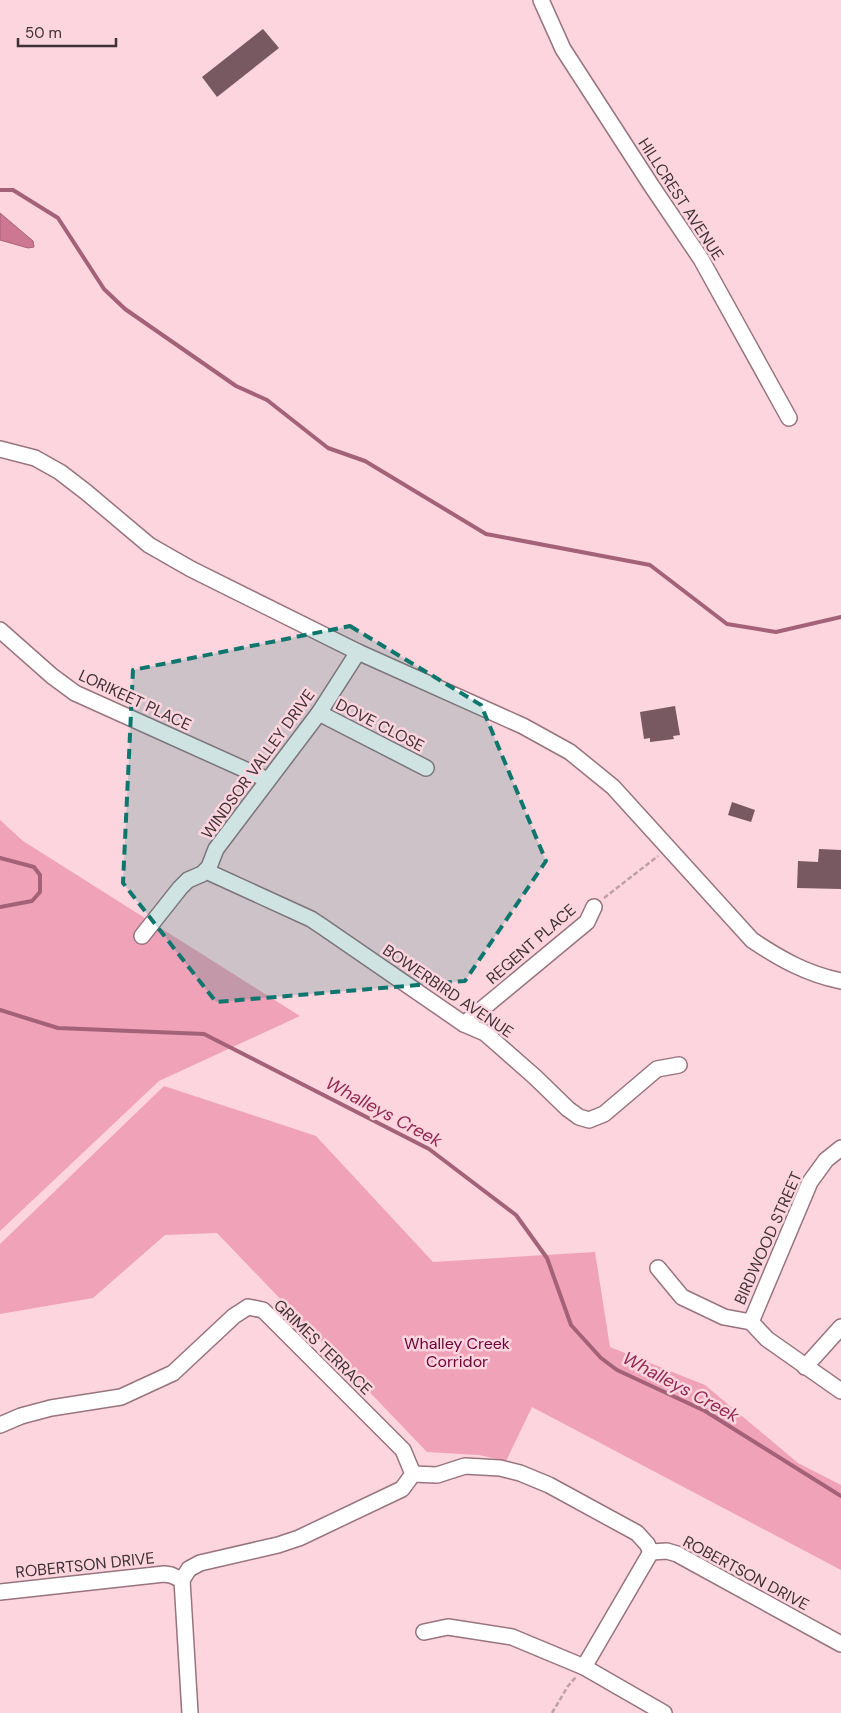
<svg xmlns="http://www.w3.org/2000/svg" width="841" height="1713" font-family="'DM Sans',sans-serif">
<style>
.green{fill:#f0a2b8}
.water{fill:#ce7793;stroke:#a36277}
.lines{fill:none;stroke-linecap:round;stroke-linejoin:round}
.stream{stroke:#a36277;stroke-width:4}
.building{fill:#785861}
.minor-casing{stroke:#97747e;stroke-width:18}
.path{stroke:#bfa0a8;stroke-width:2.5;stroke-dasharray:5 2.5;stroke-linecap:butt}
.minor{stroke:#fff;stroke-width:15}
.marked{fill:#0f766e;fill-opacity:0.2;stroke:#0f766e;stroke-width:4;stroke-dasharray:10 6;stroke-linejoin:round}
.labels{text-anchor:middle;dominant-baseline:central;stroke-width:5;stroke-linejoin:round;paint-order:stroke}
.street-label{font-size:16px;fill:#3f3135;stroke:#fcd5df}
.park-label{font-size:16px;fill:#6e0036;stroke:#fcd5df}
.water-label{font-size:18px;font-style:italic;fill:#922b54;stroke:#fcd5df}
</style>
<rect width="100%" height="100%" fill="#fcd5df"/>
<g class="green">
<polygon points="0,820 23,841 300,1016 159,1081 0,1231"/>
<polygon points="164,1086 316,1136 433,1262 595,1252 610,1347 705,1385 798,1463 841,1485 841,1570 532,1407 506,1461 479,1455 427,1452 217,1233 165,1235 93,1298 0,1314 0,1244"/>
</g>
<polygon class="water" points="0,213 33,241 34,247 28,248 0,240"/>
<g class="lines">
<g class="stream">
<polyline points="0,190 13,190 58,218 104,289 125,309 236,386 267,400 328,448 365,461 486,534 650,565 727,624 776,632 841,617"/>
<polyline points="0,858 34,867 40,875 40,892 32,901 0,907"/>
<polyline points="0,1010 58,1028 204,1034 429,1149 516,1215 547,1258 571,1325 601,1358 617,1370 705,1411 841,1496"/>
</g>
</g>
<g class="building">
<polygon points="263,29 279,48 217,97 202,77"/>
<polygon points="675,706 680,735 673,736 674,739 650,742 650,738 644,739 640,712"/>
<polygon points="732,802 755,810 751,822 728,815"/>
<polygon points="819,849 841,850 841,889 797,888 798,861 818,862"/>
</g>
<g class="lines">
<defs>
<g id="minor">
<polyline points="541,0 563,49 651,185 701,259 789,418"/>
<path d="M0,449L35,458L60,472L86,492L149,545L191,569L358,652L523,726L570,752L613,787L752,940C780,959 807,974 841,981"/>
<polyline points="0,630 52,676 75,693 268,780"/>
<polyline points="319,713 426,768"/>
<polyline points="206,871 311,919 323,927 464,1024 485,1033 535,1077 568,1109 579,1117 589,1120 604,1114 657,1069 679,1065"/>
<polyline points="142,936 180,888 188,880 202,874 209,867 216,849 319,713 358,652"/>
<polyline points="464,1024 587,922 594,907"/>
<polyline points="658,1268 682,1297 724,1317 751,1322 767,1339 841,1391"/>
<polyline points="751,1322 810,1182 826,1160 841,1148"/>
<polyline points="805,1367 841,1327"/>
<polyline points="0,1425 21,1416 51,1408 121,1397 173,1373 234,1316 248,1307 263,1310 403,1450 413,1474"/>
<polyline points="182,1580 189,1569 200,1563 278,1545 299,1538 402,1489 413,1474 437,1475 465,1466 500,1468 520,1473 549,1485 637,1533 647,1544 651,1552 667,1551 677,1554 841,1644"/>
<polyline points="182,1580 190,1713"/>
<polyline points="0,1592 164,1574 171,1575 182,1580"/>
<polyline points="424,1632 448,1627 512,1637 584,1667 664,1713"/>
<polyline points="584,1667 651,1552"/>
</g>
</defs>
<use href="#minor" class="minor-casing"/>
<g class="path">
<polyline points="604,898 658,856"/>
<polyline points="552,1713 568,1686 576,1677"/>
</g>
<use href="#minor" class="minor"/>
</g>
<path class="marked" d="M350,626L481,705L546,861L465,981L216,1002L123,883L133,670Z"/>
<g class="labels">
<g class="street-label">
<text transform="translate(681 199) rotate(57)">HILLCREST AVENUE</text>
<text transform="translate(135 700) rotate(25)">LORIKEET PLACE</text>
<text transform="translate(380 725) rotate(27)">DOVE CLOSE</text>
<text transform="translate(258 764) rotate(-54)">WINDSOR VALLEY DRIVE</text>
<text transform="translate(531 944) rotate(-41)">REGENT PLACE</text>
<text transform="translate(448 991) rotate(34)">BOWERBIRD AVENUE</text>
<text transform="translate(768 1238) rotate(-66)">BIRDWOOD STREET</text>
<text transform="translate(323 1347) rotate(44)">GRIMES TERRACE</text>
<text transform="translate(85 1565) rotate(-6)">ROBERTSON DRIVE</text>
<text transform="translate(746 1573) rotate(28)">ROBERTSON DRIVE</text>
</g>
<g class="park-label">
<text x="457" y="1343">Whalley Creek<tspan x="457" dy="18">Corridor</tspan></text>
</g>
<g class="water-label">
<text transform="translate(384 1112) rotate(28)">Whalleys Creek</text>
<text transform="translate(681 1387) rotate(28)">Whalleys Creek</text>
</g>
</g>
<path d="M18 38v8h98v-8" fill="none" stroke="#3f3135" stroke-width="2.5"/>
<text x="25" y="38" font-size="15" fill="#3f3135" stroke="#fcd5df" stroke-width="4" paint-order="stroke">50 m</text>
</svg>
